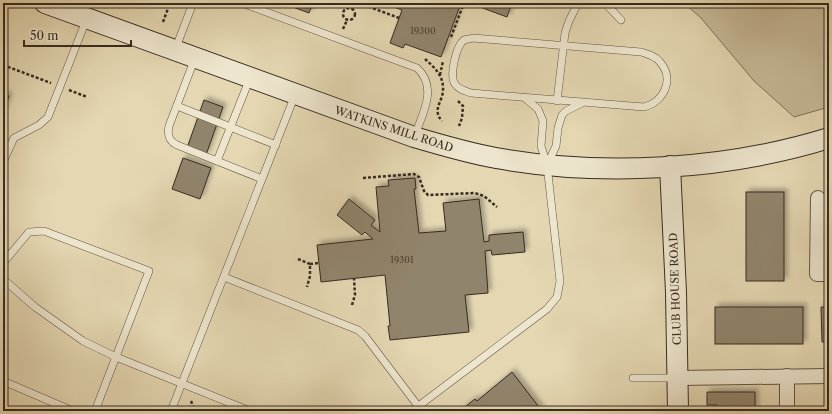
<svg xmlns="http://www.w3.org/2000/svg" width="832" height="414" font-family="'Libre Caslon Text',serif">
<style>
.green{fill:#c7ba99;stroke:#7f725c}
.building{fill:#91846c;stroke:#372b20;filter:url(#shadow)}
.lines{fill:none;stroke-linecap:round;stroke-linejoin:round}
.lane-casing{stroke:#625644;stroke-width:8}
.street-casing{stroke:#625644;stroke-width:16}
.secondary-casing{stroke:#372b20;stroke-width:22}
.path{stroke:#372b20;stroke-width:2.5;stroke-dasharray:3 2;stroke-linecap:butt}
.lane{stroke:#ede5cd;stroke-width:7}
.street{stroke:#ede5cd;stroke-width:14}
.secondary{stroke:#ede5cd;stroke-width:20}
.labels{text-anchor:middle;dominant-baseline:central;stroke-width:3.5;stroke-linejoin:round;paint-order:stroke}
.number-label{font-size:9px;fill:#4e4133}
.street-label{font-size:11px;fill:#372b20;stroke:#ede5cd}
</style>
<defs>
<filter id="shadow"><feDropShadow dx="3.5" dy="-3.5" stdDeviation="2" flood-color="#0004"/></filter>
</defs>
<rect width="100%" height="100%" fill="#e4d7b2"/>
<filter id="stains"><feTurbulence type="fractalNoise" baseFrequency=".005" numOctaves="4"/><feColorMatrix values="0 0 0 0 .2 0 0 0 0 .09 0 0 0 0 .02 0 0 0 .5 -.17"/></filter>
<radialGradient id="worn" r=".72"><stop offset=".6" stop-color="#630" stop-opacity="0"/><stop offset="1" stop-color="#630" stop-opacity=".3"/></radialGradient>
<polygon class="green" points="684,3 829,3 829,107 794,117 754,81 701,18"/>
<g class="building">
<polygon points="282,3 313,3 309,13"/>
<polygon points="383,3 461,3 441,57 405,44 403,48 390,43 402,10"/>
<polygon points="469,3 512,3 507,17"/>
<polygon points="3,94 9,96 3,112"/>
<polygon points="204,100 223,107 206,155 187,148"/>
<polygon points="183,158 211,168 200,199 172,189"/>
<polygon points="415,178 416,189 414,189 419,233 446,231 443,203 479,199 484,242 489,241 489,235 523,232 525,252 492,255 491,250 485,251 488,293 465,295 469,332 390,340 388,326 390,326 385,275 321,282 317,245 373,239 365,232 362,235 337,215 349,199 375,220 371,225 380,232 376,187 389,186 388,180"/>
<rect x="746" y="192" width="38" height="89"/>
<rect x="715" y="307" width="88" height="37"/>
<polygon points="821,307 829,307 829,342 822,342"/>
<polygon points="512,372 542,411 460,411 475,399 477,401"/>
<polygon points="707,392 755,392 755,411 717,411 717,405 707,405"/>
</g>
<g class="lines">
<defs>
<g id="lane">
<path d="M242,3L417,68C438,87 423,113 415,135"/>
<polyline points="605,3 621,20"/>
<path d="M473,38L641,52C648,54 655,56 660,62C675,79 664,102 644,107L471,93C465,91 458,89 455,84C449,76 456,46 464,40C467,39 470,39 473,38Z"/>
<polyline points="175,50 193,3"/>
<path d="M195,58L169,126C167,135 169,141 177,145L262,179"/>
<polyline points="557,101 565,33 569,21 578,3"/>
<polyline points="177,106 276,145"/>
<polyline points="217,161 250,78"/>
<polyline points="3,162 14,138 39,125 48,117 87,18"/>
<polyline points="548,163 556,146 558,128 562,115 566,111 582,103"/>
<polyline points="3,263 29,232 44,231 149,271 95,411"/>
<polyline points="224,277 358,330 365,336 418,406"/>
<polyline points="3,279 35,307 83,341 116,357 250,411"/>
<polyline points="633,378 676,378"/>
<polyline points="3,381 73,411"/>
<polyline points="171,411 295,95"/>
<polyline points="412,411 547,309 557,297 560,281 547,165 541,146 543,121 538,109 526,99"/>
</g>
<g id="street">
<polyline points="818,198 817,274 829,274"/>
<polyline points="787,376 787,411"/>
<polyline points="678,378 829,376"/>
</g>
<g id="secondary">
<path d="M45,3L414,137C441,145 468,153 496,158C602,177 726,170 829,138"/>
<polyline points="670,166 676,292 678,411"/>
</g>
</defs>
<use href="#lane" class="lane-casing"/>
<use href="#street" class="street-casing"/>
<use href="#secondary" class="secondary-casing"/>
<g class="path">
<polyline points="359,3 399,18"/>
<circle cx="349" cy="14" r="6"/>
<polyline points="351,8 353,3"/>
<polyline points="163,22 170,3"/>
<polyline points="343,29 347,20"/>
<polyline points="451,37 464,3"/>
<path d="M425,59C434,67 443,75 443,88C444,101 431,109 442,121"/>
<polyline points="3,65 51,83"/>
<polyline points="440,75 443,61"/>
<polyline points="69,90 87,97"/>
<polyline points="458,101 463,106 462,118 459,126"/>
<polyline points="363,178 414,174 419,177 424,191 428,195 475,193 484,196 497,207"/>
<polyline points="298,259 310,264 310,276 307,287"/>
<polyline points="310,264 319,263"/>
<polyline points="352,305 355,295 354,278"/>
<polyline points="191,401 195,411"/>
<polyline points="198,411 201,411"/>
</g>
<use href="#lane" class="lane"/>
<use href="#street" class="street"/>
<use href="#secondary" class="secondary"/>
</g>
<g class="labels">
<g class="number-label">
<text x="423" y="30">19300</text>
<text x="402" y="259">19301</text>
</g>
<g class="street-label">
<text transform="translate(394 129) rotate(18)">WATKINS MILL ROAD</text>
<text transform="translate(675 289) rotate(-92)">CLUB HOUSE ROAD</text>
</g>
</g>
<rect width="832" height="414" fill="none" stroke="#e4d7b2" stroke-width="16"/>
<rect x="4" y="4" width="824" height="406" fill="none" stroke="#372b20" stroke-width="2"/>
<rect x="8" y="8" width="816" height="398" fill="none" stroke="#372b20"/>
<path d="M24 40v6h107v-6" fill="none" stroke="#372b20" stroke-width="2"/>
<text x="30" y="40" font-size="12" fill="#372b20" stroke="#ede5cd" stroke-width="3" paint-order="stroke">50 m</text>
<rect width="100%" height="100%" filter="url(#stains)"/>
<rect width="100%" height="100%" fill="url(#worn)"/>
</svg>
